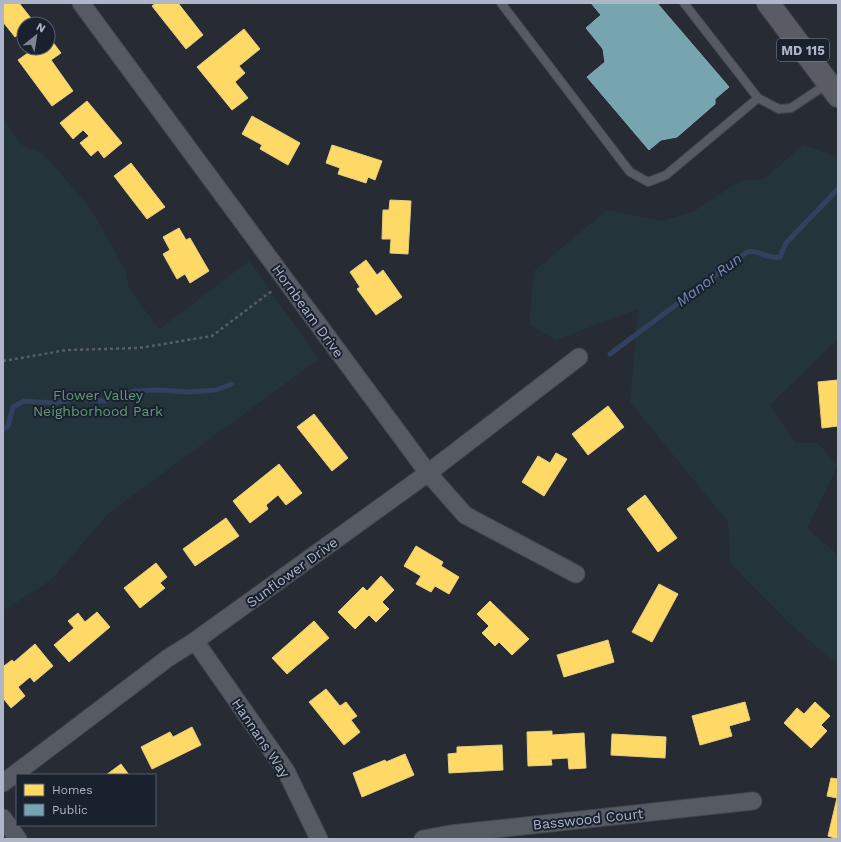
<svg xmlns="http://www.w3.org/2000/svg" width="841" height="842" font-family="'Work Sans',sans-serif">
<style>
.green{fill:#23353a}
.homes{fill:#ffd966;stroke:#e7ce83}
.public{fill:#76a5af;stroke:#87aab6}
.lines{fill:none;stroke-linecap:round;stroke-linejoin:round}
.stream{stroke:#31415f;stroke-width:5}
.lane-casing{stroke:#42464d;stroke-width:10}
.street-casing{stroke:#42464d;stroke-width:19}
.primary-casing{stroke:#434851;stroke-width:24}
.path{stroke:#585e66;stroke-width:2.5;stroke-dasharray:3 3;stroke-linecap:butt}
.lane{stroke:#565a63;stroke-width:8}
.street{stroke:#565a63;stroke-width:17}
.primary{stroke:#595c65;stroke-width:22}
.labels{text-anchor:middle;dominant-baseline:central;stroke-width:4;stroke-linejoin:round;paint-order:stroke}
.shield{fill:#19212f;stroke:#828999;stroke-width:1}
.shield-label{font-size:13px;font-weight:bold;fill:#afb6c7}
.street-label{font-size:14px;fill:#afb6c7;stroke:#19212f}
.park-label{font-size:14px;fill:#649975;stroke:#19212f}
.water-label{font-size:15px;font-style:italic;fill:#748ab1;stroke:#19212f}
</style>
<rect width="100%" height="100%" fill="#262b34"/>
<g class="green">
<polygon points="3,119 22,145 44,154 91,209 126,272 129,288 159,329 249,261 319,359 110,512 51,580 3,611"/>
<polygon points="803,145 838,157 838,339 770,405 796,443 818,443 838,466 807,528 838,555 838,665 791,625 730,563 728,522 630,402 638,309 556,340 529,325 534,271 607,210 662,221 694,211 740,181 764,179"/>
</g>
<g class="homes">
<polygon points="3,3 19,3 34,22 24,24 24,30 15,37 3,22"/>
<polygon points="156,3 178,3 203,35 186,49 152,6"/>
<polygon points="244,29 260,49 239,66 245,73 235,82 248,98 232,110 197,67"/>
<polygon points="49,37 61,53 51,60 73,91 52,106 18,60 35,48 48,48"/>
<polygon points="87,101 122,143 104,158 98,150 91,156 80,143 89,136 83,130 73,139 60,123"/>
<polygon points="252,116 300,143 288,165 260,149 262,145 242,134"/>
<polygon points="332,145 382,161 375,180 368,177 366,183 338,174 340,168 326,163"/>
<polygon points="131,163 165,207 147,219 114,176"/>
<polygon points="390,200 411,201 408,254 390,253 391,239 382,239 383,210 389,210"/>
<polygon points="179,228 186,240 190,238 209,271 190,283 185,274 177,279 163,254 170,250 163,237"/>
<polygon points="366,260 377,275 383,270 402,297 376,315 357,289 360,287 350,272"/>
<polygon points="838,380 838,426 822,428 818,382"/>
<polygon points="608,406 624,427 588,455 572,434"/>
<polygon points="314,414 348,458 332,471 297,427"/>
<polygon points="556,453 567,459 544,496 522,482 538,456 550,463"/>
<polygon points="279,464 302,493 286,505 278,495 266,505 268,509 250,523 233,501"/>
<polygon points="645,495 677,538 658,552 627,509"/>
<polygon points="226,518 239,536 195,566 183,549"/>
<polygon points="416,546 443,562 441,566 459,577 449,594 435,586 431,592 416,584 421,576 404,566"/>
<polygon points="156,563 167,577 160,583 165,588 140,608 124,588"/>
<polygon points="381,576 394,590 382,602 389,609 376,622 369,615 355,629 338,612 363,587 367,591"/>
<polygon points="659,584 678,594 652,642 632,632"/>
<polygon points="490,601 529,639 512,655 499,642 495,646 482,633 489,626 477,614"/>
<polygon points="97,612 110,627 69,662 54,645 74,628 68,621 78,613 85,622"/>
<polygon points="314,621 329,638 287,674 272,658"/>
<polygon points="608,640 614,662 564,677 557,655"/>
<polygon points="35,644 53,666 34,682 30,677 18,687 25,696 11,708 3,698 3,665 4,666 12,660 14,662"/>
<polygon points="326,689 340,706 346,702 357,716 351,720 360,732 344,745 309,702"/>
<polygon points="745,702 750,720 729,726 732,736 700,745 692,716"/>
<polygon points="815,702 830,716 821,725 827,731 811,748 784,723 797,708 804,714"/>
<polygon points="192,727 201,745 152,769 141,747 170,732 173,737"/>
<polygon points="552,731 552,735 584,733 586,768 569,769 568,758 551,759 552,765 528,766 527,732"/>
<polygon points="612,734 666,737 665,758 611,755"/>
<polygon points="502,745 503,770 449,773 448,754 457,753 457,747"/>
<polygon points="405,754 414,775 362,797 353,773 385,760 386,762"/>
<polygon points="121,764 129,775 106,775"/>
<polygon points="831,778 838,779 838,839 828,836 837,798 827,796"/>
</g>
<polygon class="public" points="591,3 657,3 729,87 715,99 715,104 677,137 661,140 649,150 587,77 605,62 603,49 586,28 601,15"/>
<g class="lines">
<g class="stream">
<path d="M610,354L747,252C759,249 767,260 780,257L786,243L838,189"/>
<polyline points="3,429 8,426 13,407 24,401 54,403 76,399 106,401 135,391 160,390 188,392 216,390 232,384"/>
</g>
<defs>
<g id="lane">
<polyline points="501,3 630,172 648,182 666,175 758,98 684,3"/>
<polyline points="758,98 779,109 791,108 827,84"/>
</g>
<g id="street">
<polyline points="81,3 428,473 465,515 576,574"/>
<polyline points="195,641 286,771 319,839"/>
<polyline points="3,783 168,658 195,641 428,473 579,357"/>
<polyline points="3,818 18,839"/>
<polyline points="423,839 450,834 753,801"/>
</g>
<polyline id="primary" points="768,3 838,96"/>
</defs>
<use href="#lane" class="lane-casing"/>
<use href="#street" class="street-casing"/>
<use href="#primary" class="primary-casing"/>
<polyline class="path" points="3,361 67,350 139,348 212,336 273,290"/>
<use href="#lane" class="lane"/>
<use href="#street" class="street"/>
<use href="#primary" class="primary"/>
</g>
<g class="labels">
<rect class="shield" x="777" y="39" width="52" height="22" rx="3"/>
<g class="shield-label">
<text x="803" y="50">MD 115</text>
</g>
<g class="street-label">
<text transform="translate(308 311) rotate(54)">Hornbeam Drive</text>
<text transform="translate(292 572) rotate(-36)">Sunflower Drive</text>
<text transform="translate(261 738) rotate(56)">Hannans Way</text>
<text transform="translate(588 819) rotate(-6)">Basswood Court</text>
</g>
<g class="park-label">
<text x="98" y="395">Flower Valley<tspan x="98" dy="16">Neighborhood Park</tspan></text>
</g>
<g class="water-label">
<text transform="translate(709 280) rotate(-37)">Manor Run</text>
</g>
</g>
<rect width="841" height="842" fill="none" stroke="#afb6c7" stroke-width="8"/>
<rect x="16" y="774" width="140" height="52" fill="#19212f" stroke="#555d6c"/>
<rect x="24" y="784" width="20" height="12" fill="#ffd966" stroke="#555d6c"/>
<text x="52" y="794" font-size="12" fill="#afb6c7">Homes</text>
<rect x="24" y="804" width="20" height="12" fill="#76a5af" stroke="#555d6c"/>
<text x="52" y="814" font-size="12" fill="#afb6c7">Public</text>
<g transform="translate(36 36) rotate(30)"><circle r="19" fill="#19212f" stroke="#555d6c"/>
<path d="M0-3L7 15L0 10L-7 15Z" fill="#7f8594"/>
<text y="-6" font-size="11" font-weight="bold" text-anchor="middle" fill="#afb6c7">N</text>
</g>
</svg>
